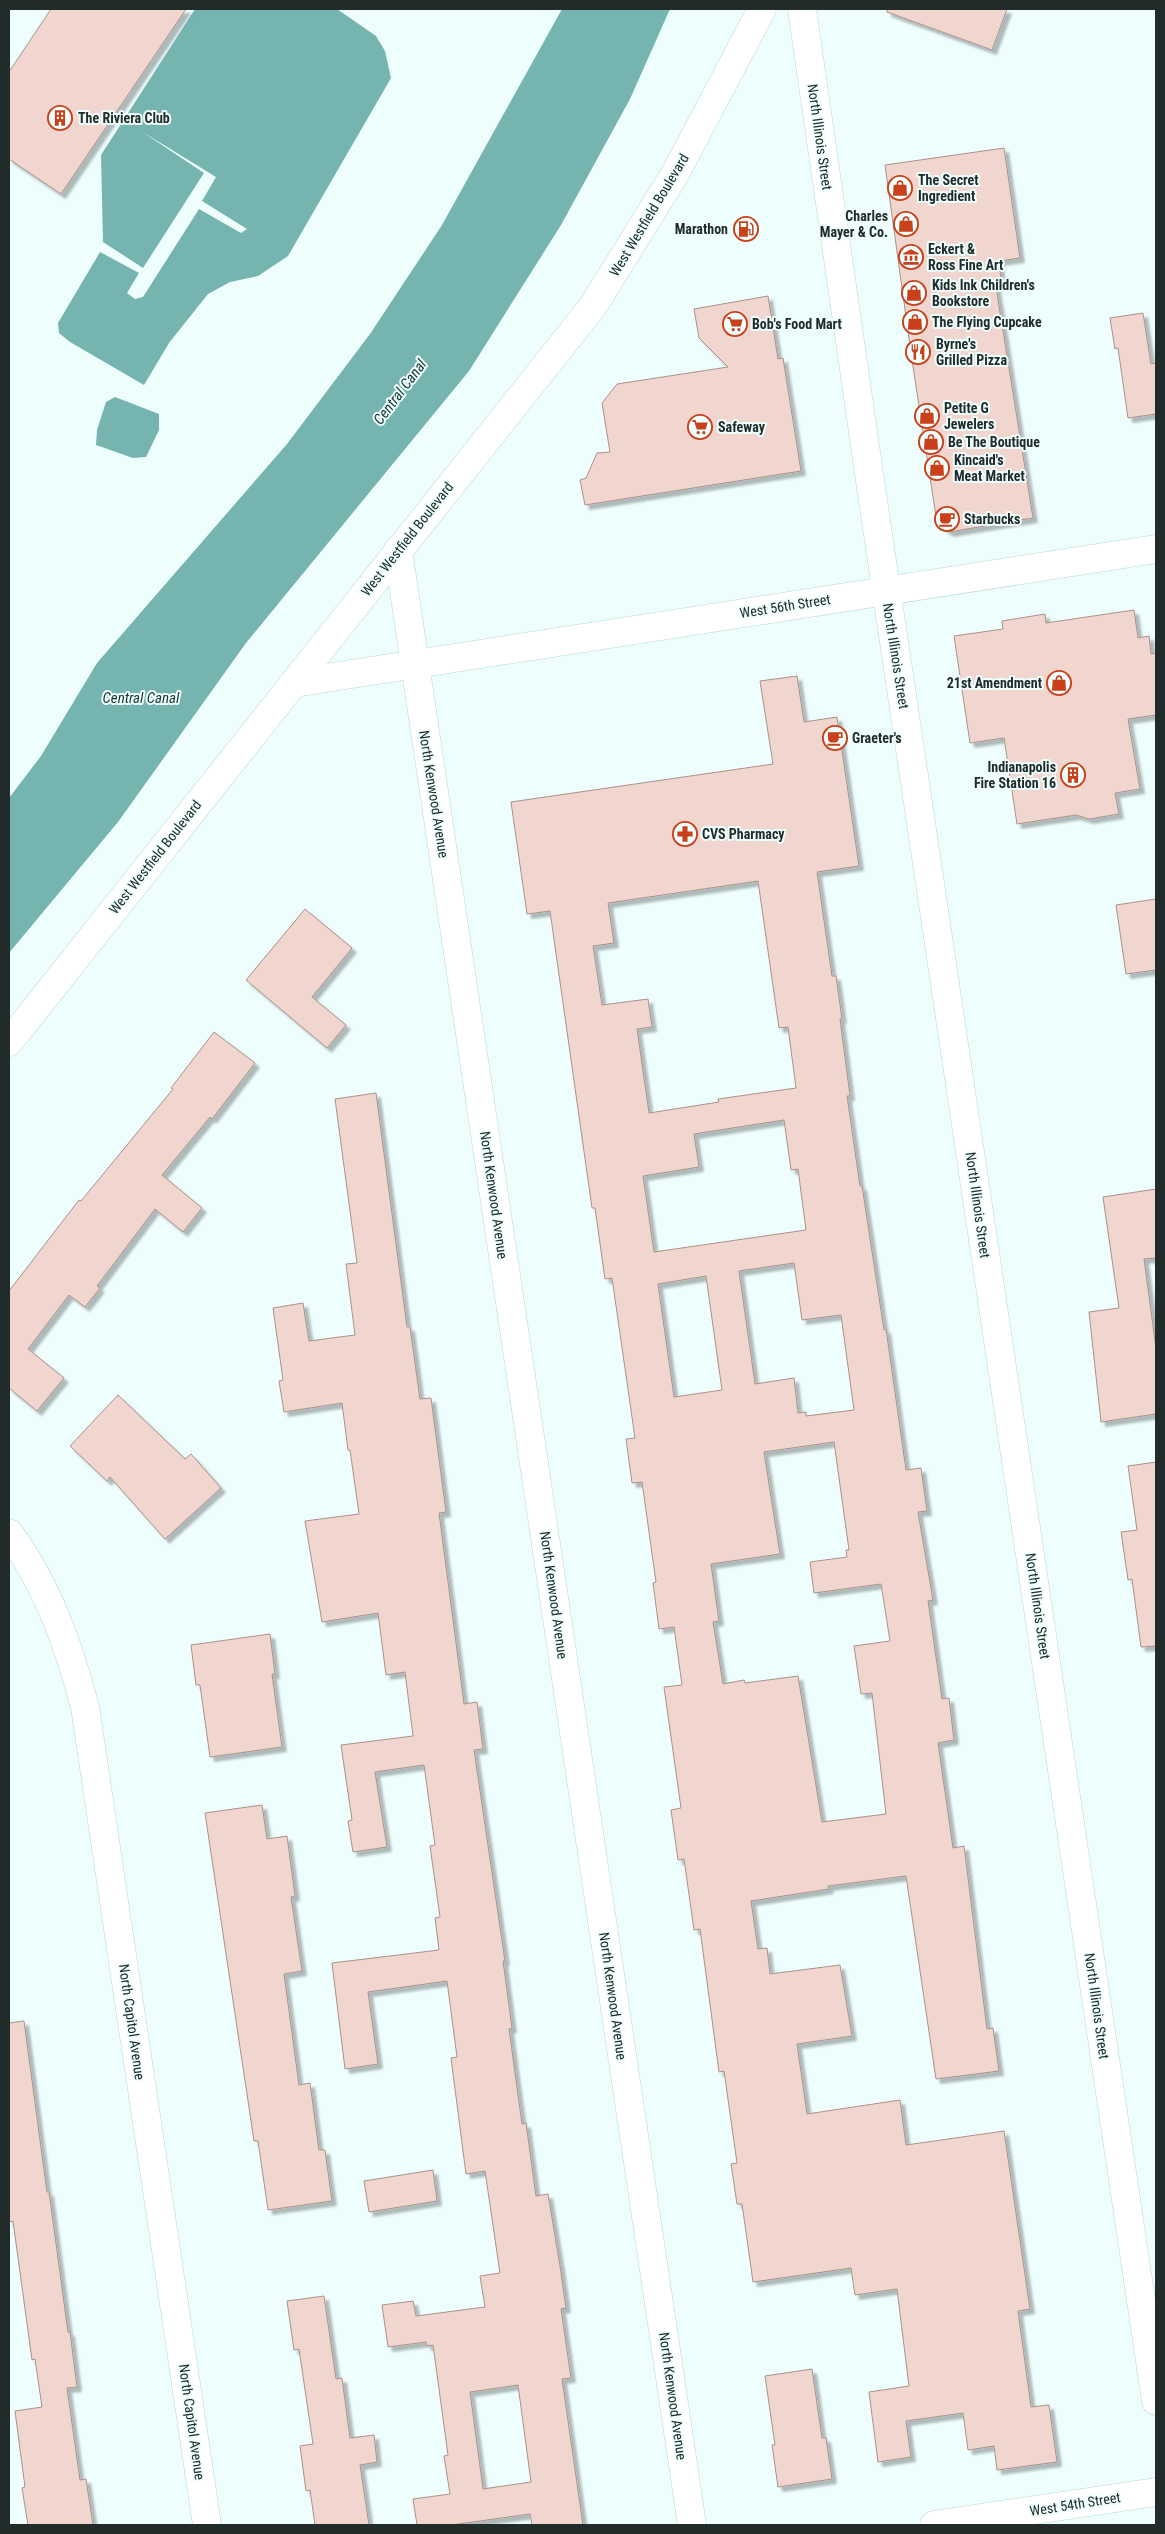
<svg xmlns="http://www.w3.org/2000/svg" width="1165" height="2534" font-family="'Roboto Condensed',sans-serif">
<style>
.water{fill:#76b4b0}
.building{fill:#f0d6cf;stroke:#aa918b;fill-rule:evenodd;filter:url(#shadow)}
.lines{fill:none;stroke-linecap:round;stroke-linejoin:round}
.street-casing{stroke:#b9d6d4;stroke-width:29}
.secondary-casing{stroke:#b9d6d4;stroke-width:29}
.street{stroke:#fff;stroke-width:28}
.secondary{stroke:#fff;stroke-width:28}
.labels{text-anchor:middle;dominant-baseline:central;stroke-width:4;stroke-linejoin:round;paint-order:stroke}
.poi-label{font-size:14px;font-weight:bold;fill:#202b2a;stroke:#edfefd;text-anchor:start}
.street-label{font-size:14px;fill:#202b2a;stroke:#edfefd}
.water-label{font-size:15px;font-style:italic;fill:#163534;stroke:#edfefd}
</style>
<defs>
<filter id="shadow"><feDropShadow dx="4.5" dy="4.5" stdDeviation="1" flood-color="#0004"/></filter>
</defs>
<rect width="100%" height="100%" fill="#edfefd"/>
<g class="water">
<polygon points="195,9 337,9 376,36 385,51 391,78 288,256 258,276 230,282 208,294 169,343 144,385 70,342 59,333 58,323 100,252 139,273 127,293 135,299 143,297 199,209 241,233 247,229 202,201 216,177 141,131 204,173 143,268 103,242 101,155"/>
<polygon points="562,9 670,9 630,99 561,225 469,371 246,643 118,822 9,953 9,798 41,756 97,663 287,444 370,334 442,225"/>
<polygon points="115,397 159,414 159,430 146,457 133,458 96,445 97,430 106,402"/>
</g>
<g class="building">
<polygon points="51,9 186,9 61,194 9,159 9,72"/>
<polygon points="887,9 1007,9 992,50 887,12"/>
<polygon points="1004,148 1020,258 999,261 1001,280 996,287 1033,518 949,532 937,523 912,360 885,165"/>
<polygon points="768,296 778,359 783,358 801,471 585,505 580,480 586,478 597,453 610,452 602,403 617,384 728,367 699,338 694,309"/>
<polygon points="1143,313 1151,364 1156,363 1156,414 1128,418 1118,348 1115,349 1110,318"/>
<polygon points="1134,610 1138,638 1149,636 1151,654 1156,653 1156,715 1128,719 1140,789 1115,793 1119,814 1089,819 1076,815 1017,824 1004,738 970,743 954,636 1003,629 1002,621 1045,614 1046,623"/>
<path d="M797,676L804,722L837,717L859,866L817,872L832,976H836L842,1019H840L850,1096H847L860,1186H862L884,1330L886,1329L906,1470L921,1468L927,1511L918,1512L933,1600L928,1601L942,1699L949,1698L954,1740L938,1743L953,1848L964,1846L987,2029L993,2028L999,2071L936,2079L906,1876L828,1886L829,1889L751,1901L758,1949L767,1948L770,1974L840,1965L852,2036L797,2044L807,2114L900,2100L906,2145L1004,2131L1030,2309L1018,2311L1031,2407L1049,2405L1057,2462L997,2470L994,2446L968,2450L963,2413L906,2421L911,2457L878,2462L869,2392L909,2386L897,2289L855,2295L851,2268L753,2282L742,2204H737L731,2164L737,2163L724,2071L719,2072L700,1929L694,1930L684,1859L678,1860L671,1810L681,1808L664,1687L682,1685L674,1627L659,1629L653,1583L656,1582L642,1482L632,1483L626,1439L635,1438L612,1278L605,1279L595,1208H592L550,911L527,914L511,802L773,764L760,681ZM758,881L779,1028L788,1027L796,1088L718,1099L719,1102L649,1113L637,1029L652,1027L648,999L602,1005L593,946L614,943L608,903ZM784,1120L791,1170L798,1169L806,1230L654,1252L643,1176L699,1167L694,1134ZM794,1263L802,1320L841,1315L854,1410L806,1416V1412L798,1413L794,1378L755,1384L739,1271ZM706,1276L722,1390L674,1397L658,1284ZM834,1442L849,1550H846L847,1557L810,1562L814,1593L881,1584L890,1641L854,1646L861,1694L872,1693L886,1814L822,1822L798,1676L745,1683L744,1680L723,1684L713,1622L719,1621L711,1564L780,1554L764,1452Z"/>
<polygon points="1156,899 1156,970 1126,974 1116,905"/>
<polygon points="305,909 352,948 312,997 346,1025 327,1048 246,980"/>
<polygon points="214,1032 255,1063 212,1119 210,1117 162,1175 202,1208 183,1232 155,1209 97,1286 100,1288 85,1307 69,1295 28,1349 64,1378 37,1411 9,1388 9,1291 79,1200 81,1201 173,1089 171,1088"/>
<path d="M376,1093L407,1327H410L420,1399L431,1398L446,1512L439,1513L464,1704L477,1702L483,1749L474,1750L505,1961H503L512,2028L509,2029L522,2124L526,2123L536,2196L548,2194L560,2266L566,2308L561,2309L571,2378L562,2379L583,2525H532L530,2514L451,2525H417L413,2499L450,2494L444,2456L448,2455L433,2345L427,2346L426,2342L388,2347L382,2305L413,2301L416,2316L485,2307L480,2276L500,2273L485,2171L466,2174L451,2058L457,2057L447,1981L368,1992L378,2064L345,2069L332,1963L439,1950L435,1918L440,1917L430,1846L435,1845L424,1765L375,1772L387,1847L353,1852L348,1821L352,1820L341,1745L413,1736L405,1672L386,1675L378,1613L322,1622L305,1521L359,1514L350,1450H348L342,1403L284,1412L279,1381L283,1380L273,1308L303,1303L309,1341L355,1335L346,1264L357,1263L335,1099ZM518,2385L531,2482L483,2489L470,2392Z"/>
<polygon points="1156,1189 1156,1258 1144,1259 1156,1348 1156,1414 1101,1422 1089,1312 1119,1308 1103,1197"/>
<polygon points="118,1395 185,1459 191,1454 221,1488 165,1539 110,1477 107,1481 70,1446"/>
<polygon points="1156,1462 1156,1646 1141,1647 1132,1579 1128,1580 1121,1532 1137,1530 1128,1466"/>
<polygon points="270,1634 275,1674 272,1674 282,1747 210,1757 200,1685 196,1685 191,1645"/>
<polygon points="262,1805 267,1839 287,1836 295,1896 291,1897 302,1971 284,1974 299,2085 310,2083 319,2150 325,2150 332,2201 268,2210 258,2141 254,2141 205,1813"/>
<polygon points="24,2021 47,2192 49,2192 68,2332 70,2332 77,2387 67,2388 80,2480 86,2479 93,2525 28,2525 22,2488 25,2487 15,2411 42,2407 35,2359 32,2360 13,2221 9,2222 9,2023"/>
<polygon points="433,2170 437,2201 369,2212 364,2181"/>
<polygon points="324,2296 336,2379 342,2378 350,2438 374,2435 377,2462 360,2465 369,2525 315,2525 310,2490 306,2491 300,2446 313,2444 299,2349 294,2350 287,2301"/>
<polygon points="812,2369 822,2438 826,2438 832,2479 778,2487 772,2445 775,2445 765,2376"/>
</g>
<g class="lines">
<defs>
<g id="street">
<polyline points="398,550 692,2525"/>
<polyline points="294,683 1156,549"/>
<polyline points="934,2525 1156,2492"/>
</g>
<g id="secondary">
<polyline points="802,9 872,494 1156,2401"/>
<polyline points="9,1042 593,306 675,174 762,9"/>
<path d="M9,1533C47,1584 69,1646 85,1707L207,2525"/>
</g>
</defs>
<use href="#street" class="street-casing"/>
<use href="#secondary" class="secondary-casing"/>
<use href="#street" class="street"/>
<use href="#secondary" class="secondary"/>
</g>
<defs>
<symbol id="building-ring" viewBox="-11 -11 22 22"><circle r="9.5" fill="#edfefd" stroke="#c9401b" stroke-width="1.5"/><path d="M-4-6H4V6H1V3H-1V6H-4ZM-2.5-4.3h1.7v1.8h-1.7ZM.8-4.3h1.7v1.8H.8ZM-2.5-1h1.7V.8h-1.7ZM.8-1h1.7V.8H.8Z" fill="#c9401b"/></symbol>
<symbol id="shop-ring" viewBox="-11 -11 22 22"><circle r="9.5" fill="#edfefd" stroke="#c9401b" stroke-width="1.5"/><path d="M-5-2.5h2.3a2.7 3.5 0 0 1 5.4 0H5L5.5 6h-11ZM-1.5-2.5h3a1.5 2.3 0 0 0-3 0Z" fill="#c9401b"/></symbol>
<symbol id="fuel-ring" viewBox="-11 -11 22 22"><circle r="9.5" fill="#edfefd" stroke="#c9401b" stroke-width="1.5"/><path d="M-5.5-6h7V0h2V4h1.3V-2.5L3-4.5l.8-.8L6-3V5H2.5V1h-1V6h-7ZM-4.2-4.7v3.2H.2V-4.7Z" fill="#c9401b"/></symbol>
<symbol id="museum-ring" viewBox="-11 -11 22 22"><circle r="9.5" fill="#edfefd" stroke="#c9401b" stroke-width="1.5"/><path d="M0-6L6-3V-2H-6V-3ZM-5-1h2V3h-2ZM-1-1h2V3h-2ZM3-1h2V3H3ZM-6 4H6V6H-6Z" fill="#c9401b"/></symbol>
<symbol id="supermarket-ring" viewBox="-11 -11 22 22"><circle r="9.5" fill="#edfefd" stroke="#c9401b" stroke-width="1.5"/><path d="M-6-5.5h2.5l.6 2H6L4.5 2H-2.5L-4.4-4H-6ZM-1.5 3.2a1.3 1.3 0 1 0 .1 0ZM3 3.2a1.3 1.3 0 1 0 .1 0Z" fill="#c9401b"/></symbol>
<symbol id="restaurant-ring" viewBox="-11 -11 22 22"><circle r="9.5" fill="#edfefd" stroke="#c9401b" stroke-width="1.5"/><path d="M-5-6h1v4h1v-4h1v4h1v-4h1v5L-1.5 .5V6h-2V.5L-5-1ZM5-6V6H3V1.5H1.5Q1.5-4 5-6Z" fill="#c9401b"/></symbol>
<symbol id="cafe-ring" viewBox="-11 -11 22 22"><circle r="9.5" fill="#edfefd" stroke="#c9401b" stroke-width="1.5"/><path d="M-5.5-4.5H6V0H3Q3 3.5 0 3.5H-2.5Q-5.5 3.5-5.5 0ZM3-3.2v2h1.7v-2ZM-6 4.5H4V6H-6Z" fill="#c9401b"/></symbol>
<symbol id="pharmacy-ring" viewBox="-11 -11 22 22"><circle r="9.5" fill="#edfefd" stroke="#c9401b" stroke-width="1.5"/><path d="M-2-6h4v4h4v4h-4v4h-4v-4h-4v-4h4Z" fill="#c9401b"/></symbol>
</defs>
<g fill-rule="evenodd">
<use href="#building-ring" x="46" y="104" width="28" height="28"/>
<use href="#shop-ring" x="886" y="174" width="28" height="28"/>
<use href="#shop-ring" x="892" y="210" width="28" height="28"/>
<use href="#fuel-ring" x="732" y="215" width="28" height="28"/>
<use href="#museum-ring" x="897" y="243" width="28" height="28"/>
<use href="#shop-ring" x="900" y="279" width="28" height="28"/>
<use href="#shop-ring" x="901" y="308" width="28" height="28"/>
<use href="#supermarket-ring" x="721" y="310" width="28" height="28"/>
<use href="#restaurant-ring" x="904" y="338" width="28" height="28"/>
<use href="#shop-ring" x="913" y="402" width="28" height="28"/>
<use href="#supermarket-ring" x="686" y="413" width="28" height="28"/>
<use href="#shop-ring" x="917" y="428" width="28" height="28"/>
<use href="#shop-ring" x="923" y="454" width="28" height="28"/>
<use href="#cafe-ring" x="933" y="505" width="28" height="28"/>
<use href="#shop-ring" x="1045" y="669" width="28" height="28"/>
<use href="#cafe-ring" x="821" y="724" width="28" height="28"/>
<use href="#building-ring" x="1059" y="761" width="28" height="28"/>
<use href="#pharmacy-ring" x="671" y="820" width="28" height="28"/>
</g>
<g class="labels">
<g class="poi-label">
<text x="78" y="118">The Riviera Club</text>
<text x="918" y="180">The Secret<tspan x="918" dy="16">Ingredient</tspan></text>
<text x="888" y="216" text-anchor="end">Charles<tspan x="888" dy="16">Mayer &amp; Co.</tspan></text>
<text x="728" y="229" text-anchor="end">Marathon</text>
<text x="928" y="249">Eckert &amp;<tspan x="928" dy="16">Ross Fine Art</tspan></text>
<text x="932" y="285">Kids Ink Children's<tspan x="932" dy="16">Bookstore</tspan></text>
<text x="932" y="322">The Flying Cupcake</text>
<text x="752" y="324">Bob's Food Mart</text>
<text x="936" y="344">Byrne's<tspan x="936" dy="16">Grilled Pizza</tspan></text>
<text x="944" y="408">Petite G<tspan x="944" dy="16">Jewelers</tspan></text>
<text x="718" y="427">Safeway</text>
<text x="948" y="442">Be The Boutique</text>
<text x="954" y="460">Kincaid's<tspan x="954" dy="16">Meat Market</tspan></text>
<text x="964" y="519">Starbucks</text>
<text x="1042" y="683" text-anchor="end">21st Amendment</text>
<text x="852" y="738">Graeter's</text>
<text x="1056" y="767" text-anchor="end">Indianapolis<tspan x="1056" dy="16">Fire Station 16</tspan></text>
<text x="702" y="834">CVS Pharmacy</text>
</g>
<g class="street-label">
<text transform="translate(820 137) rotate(82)">North Illinois Street</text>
<text transform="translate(649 215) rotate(-59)">West Westfield Boulevard</text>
<text transform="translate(407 539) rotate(-52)">West Westfield Boulevard</text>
<text transform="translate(785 606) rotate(-9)">West 56th Street</text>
<text transform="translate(896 656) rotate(81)">North Illinois Street</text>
<text transform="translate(434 794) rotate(81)">North Kenwood Avenue</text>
<text transform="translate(155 857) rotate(-52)">West Westfield Boulevard</text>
<text transform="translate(494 1195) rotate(82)">North Kenwood Avenue</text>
<text transform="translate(978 1205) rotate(82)">North Illinois Street</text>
<text transform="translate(554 1595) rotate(82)">North Kenwood Avenue</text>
<text transform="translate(1038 1606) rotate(82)">North Illinois Street</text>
<text transform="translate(613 1996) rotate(82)">North Kenwood Avenue</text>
<text transform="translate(1097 2006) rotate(82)">North Illinois Street</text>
<text transform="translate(132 2022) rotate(82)">North Capitol Avenue</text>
<text transform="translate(673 2396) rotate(82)">North Kenwood Avenue</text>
<text transform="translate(192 2422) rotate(82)">North Capitol Avenue</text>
<text transform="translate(1075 2504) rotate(-9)">West 54th Street</text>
</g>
<g class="water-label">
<text transform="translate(400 392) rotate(-53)">Central Canal</text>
<text x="141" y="698">Central Canal</text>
</g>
</g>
<rect width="1165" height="2534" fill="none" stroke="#202b2a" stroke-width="20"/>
</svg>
